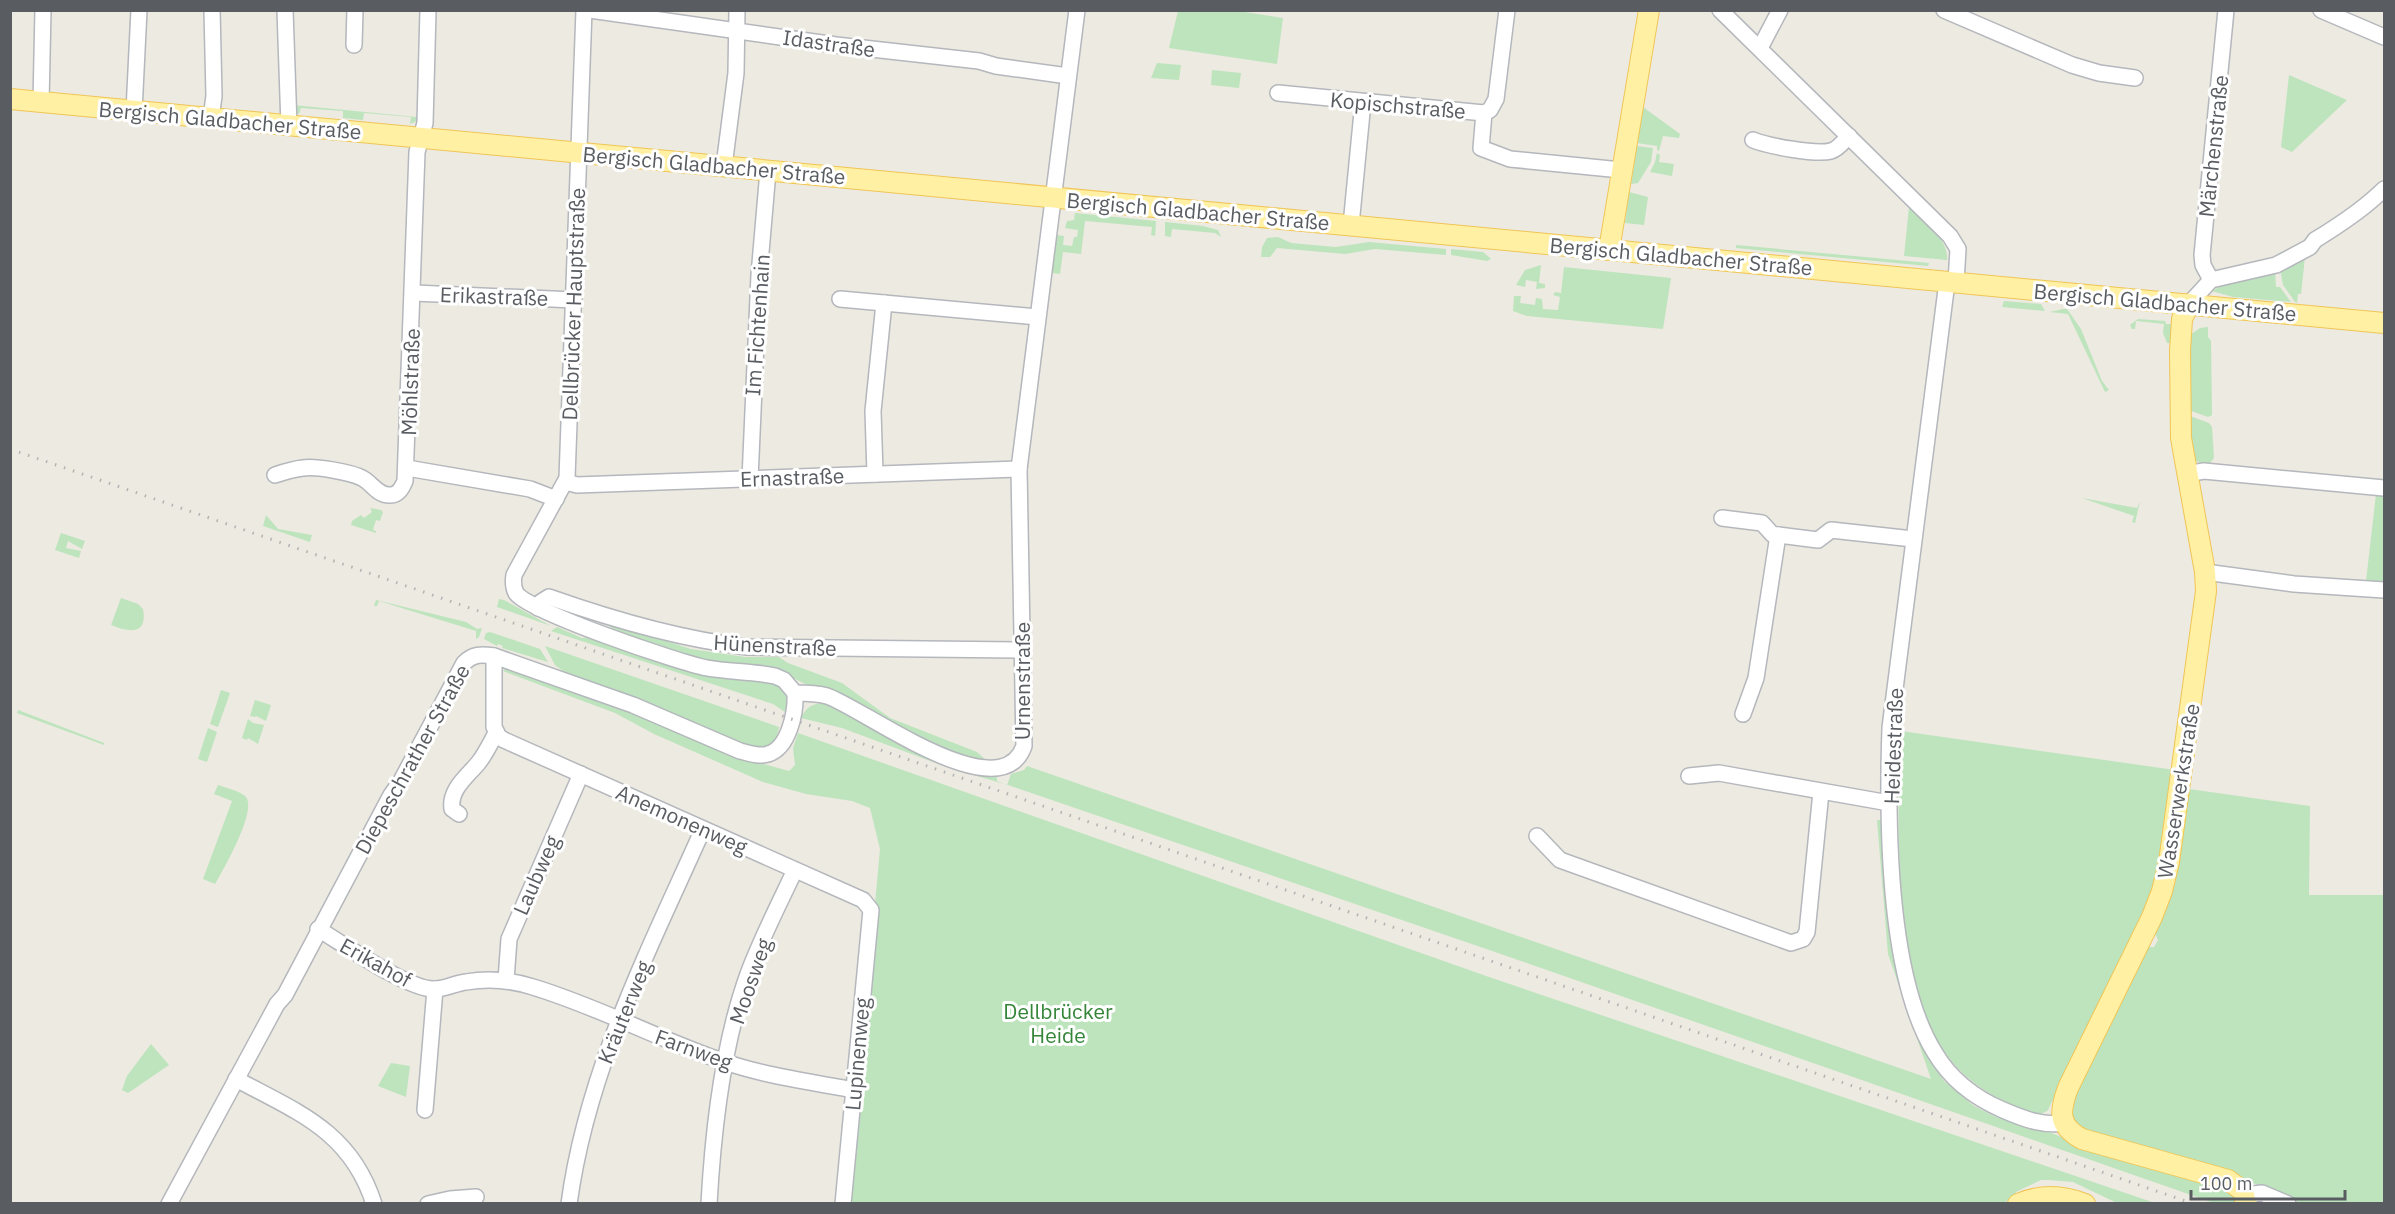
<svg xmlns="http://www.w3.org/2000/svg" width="2395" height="1214" font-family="'IBM Plex Sans',sans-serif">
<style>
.green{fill:#bde4bd}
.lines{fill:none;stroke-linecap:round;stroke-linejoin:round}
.minor-casing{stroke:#b4b7bc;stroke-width:18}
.major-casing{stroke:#f0c556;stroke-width:22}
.minor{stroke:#fff;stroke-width:15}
.major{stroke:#fff0a4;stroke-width:20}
.rail{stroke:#b2b3b3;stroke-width:3;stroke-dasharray:1.5 8;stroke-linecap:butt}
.labels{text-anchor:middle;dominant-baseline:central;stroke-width:6;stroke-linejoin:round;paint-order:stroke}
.street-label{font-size:21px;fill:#595d62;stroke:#fff}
.park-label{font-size:21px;fill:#358539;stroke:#fff}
</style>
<rect width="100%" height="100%" fill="#edeae1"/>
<g class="green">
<polygon points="1232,10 1283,18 1277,64 1169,48 1178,11"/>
<polygon points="1157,63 1181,65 1179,80 1151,78"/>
<polygon points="1212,70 1241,73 1239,88 1211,85"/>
<polygon points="2289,75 2347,100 2292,152 2281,147"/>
<polygon points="293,105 417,117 417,121 410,124 411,117 364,113 363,120 343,118 343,111 301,108 299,114 294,112"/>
<polygon points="1643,107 1680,134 1679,138 1663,136 1659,151 1657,150 1657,146 1637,143"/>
<polygon points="1637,146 1653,148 1651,162 1638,183 1631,184"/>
<polygon points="1657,153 1660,155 1659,162 1674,164 1672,176 1650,172 1655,162"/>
<polygon points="1629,192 1648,197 1644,225 1625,223"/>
<path d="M1909,207C1923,222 1949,238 1947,260L1904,256Z"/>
<polygon points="1075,213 1156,221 1155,236 1151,235 1152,227 1085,221 1081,254 1063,252 1060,274 1052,273 1057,235 1064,236 1063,245 1072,246 1074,237 1077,237 1078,230 1065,228 1067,221 1074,220"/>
<polygon points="1165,222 1203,226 1218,230 1221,237 1215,233 1172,229 1171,237 1165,236"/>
<polygon points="1278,237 1291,243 1336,247 1369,242 1446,249 1446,255 1375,249 1345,254 1277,248 1270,257 1261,257 1262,247 1267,238"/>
<polygon points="1736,245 1929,263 1928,266 1736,248"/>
<polygon points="1451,249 1483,252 1491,259 1487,261 1451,255"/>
<polygon points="2305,257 2301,294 2298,294 2297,303 2295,302 2283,285 2280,269"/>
<polygon points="1541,265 1539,283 1545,284 1545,288 1536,289 1537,282 1526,280 1525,287 1516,285 1525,270"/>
<polygon points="1564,267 1671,278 1663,329 1527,316 1513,311 1514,296 1521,296 1520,303 1535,305 1536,298 1542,299 1543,309 1558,310 1560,297 1553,295 1555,292 1561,293"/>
<polygon points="2275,270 2276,287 2280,287 2291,302 2233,297 2212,291 2219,287"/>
<polygon points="2004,301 2041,304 2045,311 2002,307"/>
<polygon points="2063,309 2067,309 2081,329 2102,381 2109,390 2105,392 2068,314 2050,312"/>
<polygon points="2138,319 2165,321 2166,324 2171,324 2171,343 2167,343 2163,333 2164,324 2136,321 2135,329 2132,329 2130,325"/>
<polygon points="2208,327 2208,337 2211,341 2212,415 2208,417 2186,409 2190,335 2200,328"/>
<polygon points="2187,415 2209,423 2212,427 2214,458 2209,464 2198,462 2193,459"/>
<polygon points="2376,494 2384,495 2384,582 2366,581"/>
<polygon points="2082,498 2137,508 2140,501 2135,523 2132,522 2134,516"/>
<polygon points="370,508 381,510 383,512 380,521 376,520 373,530 376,531 376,533 351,525 352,521 361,515 364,518 372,512"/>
<polygon points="266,515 278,529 312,535 310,542 263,526"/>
<polygon points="61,533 85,541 82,549 68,541 66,548 81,551 79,558 55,550"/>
<path d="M121,598L138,604L143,609C148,636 128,632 111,625Z"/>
<polygon points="499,599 504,600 551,626 497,607"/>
<polygon points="376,600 466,622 477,629 482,628 479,637 476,639 476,631 379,601 377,606 374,606"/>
<polygon points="605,624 641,633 691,649 745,657 779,657 788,663 842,683 890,718 977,752 987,761 943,752 824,689 805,684 780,671 717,664 680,656 620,633"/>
<path d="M557,627L582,638L590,637L779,685C787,694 788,700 785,712L773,704L551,631Z"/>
<polygon points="490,632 540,649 548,662 502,648 503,646 498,644 497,646 484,639 486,633"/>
<path d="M545,646L779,727C778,738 771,748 759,748C741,748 686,719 666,711C633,697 600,686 567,674L555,665Z"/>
<polygon points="506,668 643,713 746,759 789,771 795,765 793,748 798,733 1489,977 2155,1203 2117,1203 2073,1182 2049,1180 2041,1180 2016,1192 2015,1197 2001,1204 848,1203 880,849 870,808 852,801 806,794 763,782 654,734 615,713 503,671"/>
<polygon points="221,690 230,693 218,727 210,724"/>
<polygon points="255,700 271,705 266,721 256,716 255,717 250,716"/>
<path d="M823,703L966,769L997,777V781L1007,785L1011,774L1024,770L1027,766L1931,1079L1888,954L1877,820H1886L1911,1011L1931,1062L1944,1081L1974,1106L1996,1117L2033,1126L2093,1149L2223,1185L2236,1197L2238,1203H2214L1495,952L1008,785L949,768L842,728L801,718C806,707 812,704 823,703Z"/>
<polygon points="18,710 104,743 104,745 17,713"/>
<polygon points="248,719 253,723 264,725 258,744 248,738 247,740 242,738"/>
<polygon points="208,728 217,732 207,762 198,759"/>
<path d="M1901,731L2175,770L2158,876L2145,911L2048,1110C2037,1120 2018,1107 2006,1102C1977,1089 1952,1067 1936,1039C1895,963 1896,816 1901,731Z"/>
<path d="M218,785C226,788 238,790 245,796C259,808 223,870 215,884L203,879L232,801L214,794Z"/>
<polygon points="2189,789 2310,806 2309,895 2384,895 2384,1203 2301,1203 2233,1175 2079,1129 2070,1114 2072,1102 2147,947 2154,947 2158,940 2155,933 2175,884"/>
<polygon points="151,1044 169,1065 128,1093 122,1090 127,1076"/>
<polygon points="391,1063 410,1066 406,1097 378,1086"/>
</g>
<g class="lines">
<defs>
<g id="minor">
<polyline points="285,10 289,126"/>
<path d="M584,10L567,478L514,575C513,581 513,587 516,593C527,611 680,663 707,668C729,672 752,671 775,676L784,680L795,693C805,693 816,693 827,696C863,708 1000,813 1024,746L1019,469L1077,10"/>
<polyline points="590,10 836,45 979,61 996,66 1068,76"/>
<polyline points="1720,10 1950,236 1958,249 1956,282"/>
<polyline points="1944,10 2072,65 2099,73 2135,78"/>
<polyline points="2321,10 2384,37"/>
<polyline points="354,45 355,10"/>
<polyline points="1760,48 1780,10"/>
<polyline points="1278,93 1484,113"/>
<polyline points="41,102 43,10"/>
<polyline points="134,111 139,10"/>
<polyline points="1484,113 1481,148 1510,159 1621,170"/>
<polyline points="1484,113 1490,110 1496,99 1507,10"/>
<polyline points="211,118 214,96 212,10"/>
<path d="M1753,140C1768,146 1816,155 1831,151C1838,149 1844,141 1849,136"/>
<polyline points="724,166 736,73 737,10"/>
<polyline points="1351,225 1363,102"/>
<polyline points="2211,280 2203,265 2202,255 2226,10"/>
<path d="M1947,282L1890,728C1887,817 1887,977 1935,1053C1951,1080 1975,1098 2003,1110C2024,1119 2042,1126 2064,1123"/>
<polyline points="414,293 574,300"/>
<polyline points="840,299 1037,317"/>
<path d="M2189,304L2211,280L2276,265L2310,247L2315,240C2338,226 2366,207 2384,189"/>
<polyline points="407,468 530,489 556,499"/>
<polyline points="875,474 873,411 884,303"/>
<polyline points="2186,474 2204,471 2384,488"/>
<path d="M275,475C284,472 293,469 303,468C315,466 351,472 362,478C372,483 377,495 389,495C398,496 402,488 405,481L417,152L425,123L428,10"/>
<polyline points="750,479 759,275 768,171"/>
<polyline points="566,482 577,485 1019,469"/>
<polyline points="1722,518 1762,523 1773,535 1778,535 1818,540 1831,530 1913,539"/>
<polyline points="2205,572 2294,584 2384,590"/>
<path d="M538,608L541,602L549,597C614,620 679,639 747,647L1023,650"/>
<polyline points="494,656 494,727 499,737 504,740 863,900 871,910 843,1204"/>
<polyline points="1743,714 1756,678 1778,535"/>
<polyline points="1689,776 1719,773 1889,803"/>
<path d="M459,814L452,809C449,789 468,776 479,762C486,753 491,742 496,733"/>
<polyline points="1537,836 1560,860 1791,943 1803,939 1807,932 1821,792"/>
<path d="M318,929C342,943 410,991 435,989C445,989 456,983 466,982C489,978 511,980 533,987C599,1007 660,1040 725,1062C766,1076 811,1082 854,1090"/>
<polyline points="506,980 509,939 581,774"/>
<path d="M236,1079C297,1112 351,1131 374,1204"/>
<polyline points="425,1110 435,989"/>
<polyline points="2245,1195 2262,1193 2288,1204"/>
<path d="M169,1204L277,1004L285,995L391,795L401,781L464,663C473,654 481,654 494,656L633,705L740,751C749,753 759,757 768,754C789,748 796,712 795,693"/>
<polyline points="428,1204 450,1199 476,1197"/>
<path d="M569,1204C587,1070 649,950 703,829"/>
<path d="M709,1204C713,1131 723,1043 748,974C761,939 779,904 795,870"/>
</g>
<g id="major">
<polyline points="10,99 2384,323"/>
<polyline points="1609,250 1649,10"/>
<path d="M2189,304L2182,319L2180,351L2181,438L2205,572L2206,591L2169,862L2162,891L2152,917L2068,1088C2059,1112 2058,1126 2082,1139L2228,1180L2243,1191L2246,1204"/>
<path d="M2018,1204C2041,1194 2062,1195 2085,1204"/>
</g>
</defs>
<use href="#minor" class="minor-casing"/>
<use href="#major" class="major-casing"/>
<use href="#minor" class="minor"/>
<use href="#major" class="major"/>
<polyline class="rail" points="10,449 2194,1204"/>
</g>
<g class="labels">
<g class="street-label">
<text transform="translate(829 43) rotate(8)">Idastraße</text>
<text transform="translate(1398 105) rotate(5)">Kopischstraße</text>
<text transform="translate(230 120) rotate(5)">Bergisch Gladbacher Straße</text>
<text transform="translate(2213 146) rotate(-84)">Märchenstraße</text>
<text transform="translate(714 165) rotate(5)">Bergisch Gladbacher Straße</text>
<text transform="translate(1198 211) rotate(5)">Bergisch Gladbacher Straße</text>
<text transform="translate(1681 256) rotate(5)">Bergisch Gladbacher Straße</text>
<text transform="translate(494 296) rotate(2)">Erikastraße</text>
<text transform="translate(2165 302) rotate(5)">Bergisch Gladbacher Straße</text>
<text transform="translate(573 304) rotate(-88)">Dellbrücker Hauptstraße</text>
<text transform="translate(757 325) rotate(-86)">Im Fichtenhain</text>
<text transform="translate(410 382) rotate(-88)">Möhlstraße</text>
<text transform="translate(792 477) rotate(-2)">Ernastraße</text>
<text transform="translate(775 645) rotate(3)">Hünenstraße</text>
<text transform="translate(1022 681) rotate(-90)">Urnenstraße</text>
<text transform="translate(1893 746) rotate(-88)">Heidestraße</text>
<text transform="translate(412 759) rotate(-61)">Diepeschrather Straße</text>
<text transform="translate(2178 791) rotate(-81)">Wasserwerkstraße</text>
<text transform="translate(682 819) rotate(24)">Anemonenweg</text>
<text transform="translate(536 875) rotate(-66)">Laubweg</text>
<text transform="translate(376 962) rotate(29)">Erikahof</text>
<text transform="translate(750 981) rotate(-71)">Moosweg</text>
<text transform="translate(624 1012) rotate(-68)">Kräuterweg</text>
<text transform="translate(694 1049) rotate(20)">Farnweg</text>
<text transform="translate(857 1054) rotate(-85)">Lupinenweg</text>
</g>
<g class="park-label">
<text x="1058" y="1011">Dellbrücker<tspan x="1058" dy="24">Heide</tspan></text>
</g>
</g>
<rect width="2395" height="1214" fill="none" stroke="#595d62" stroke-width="24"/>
<path d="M2191 1190v9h154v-9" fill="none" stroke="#595d62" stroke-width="3"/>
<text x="2200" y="1190" font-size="18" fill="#595d62" stroke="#ffffff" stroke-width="4.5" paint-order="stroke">100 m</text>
</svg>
